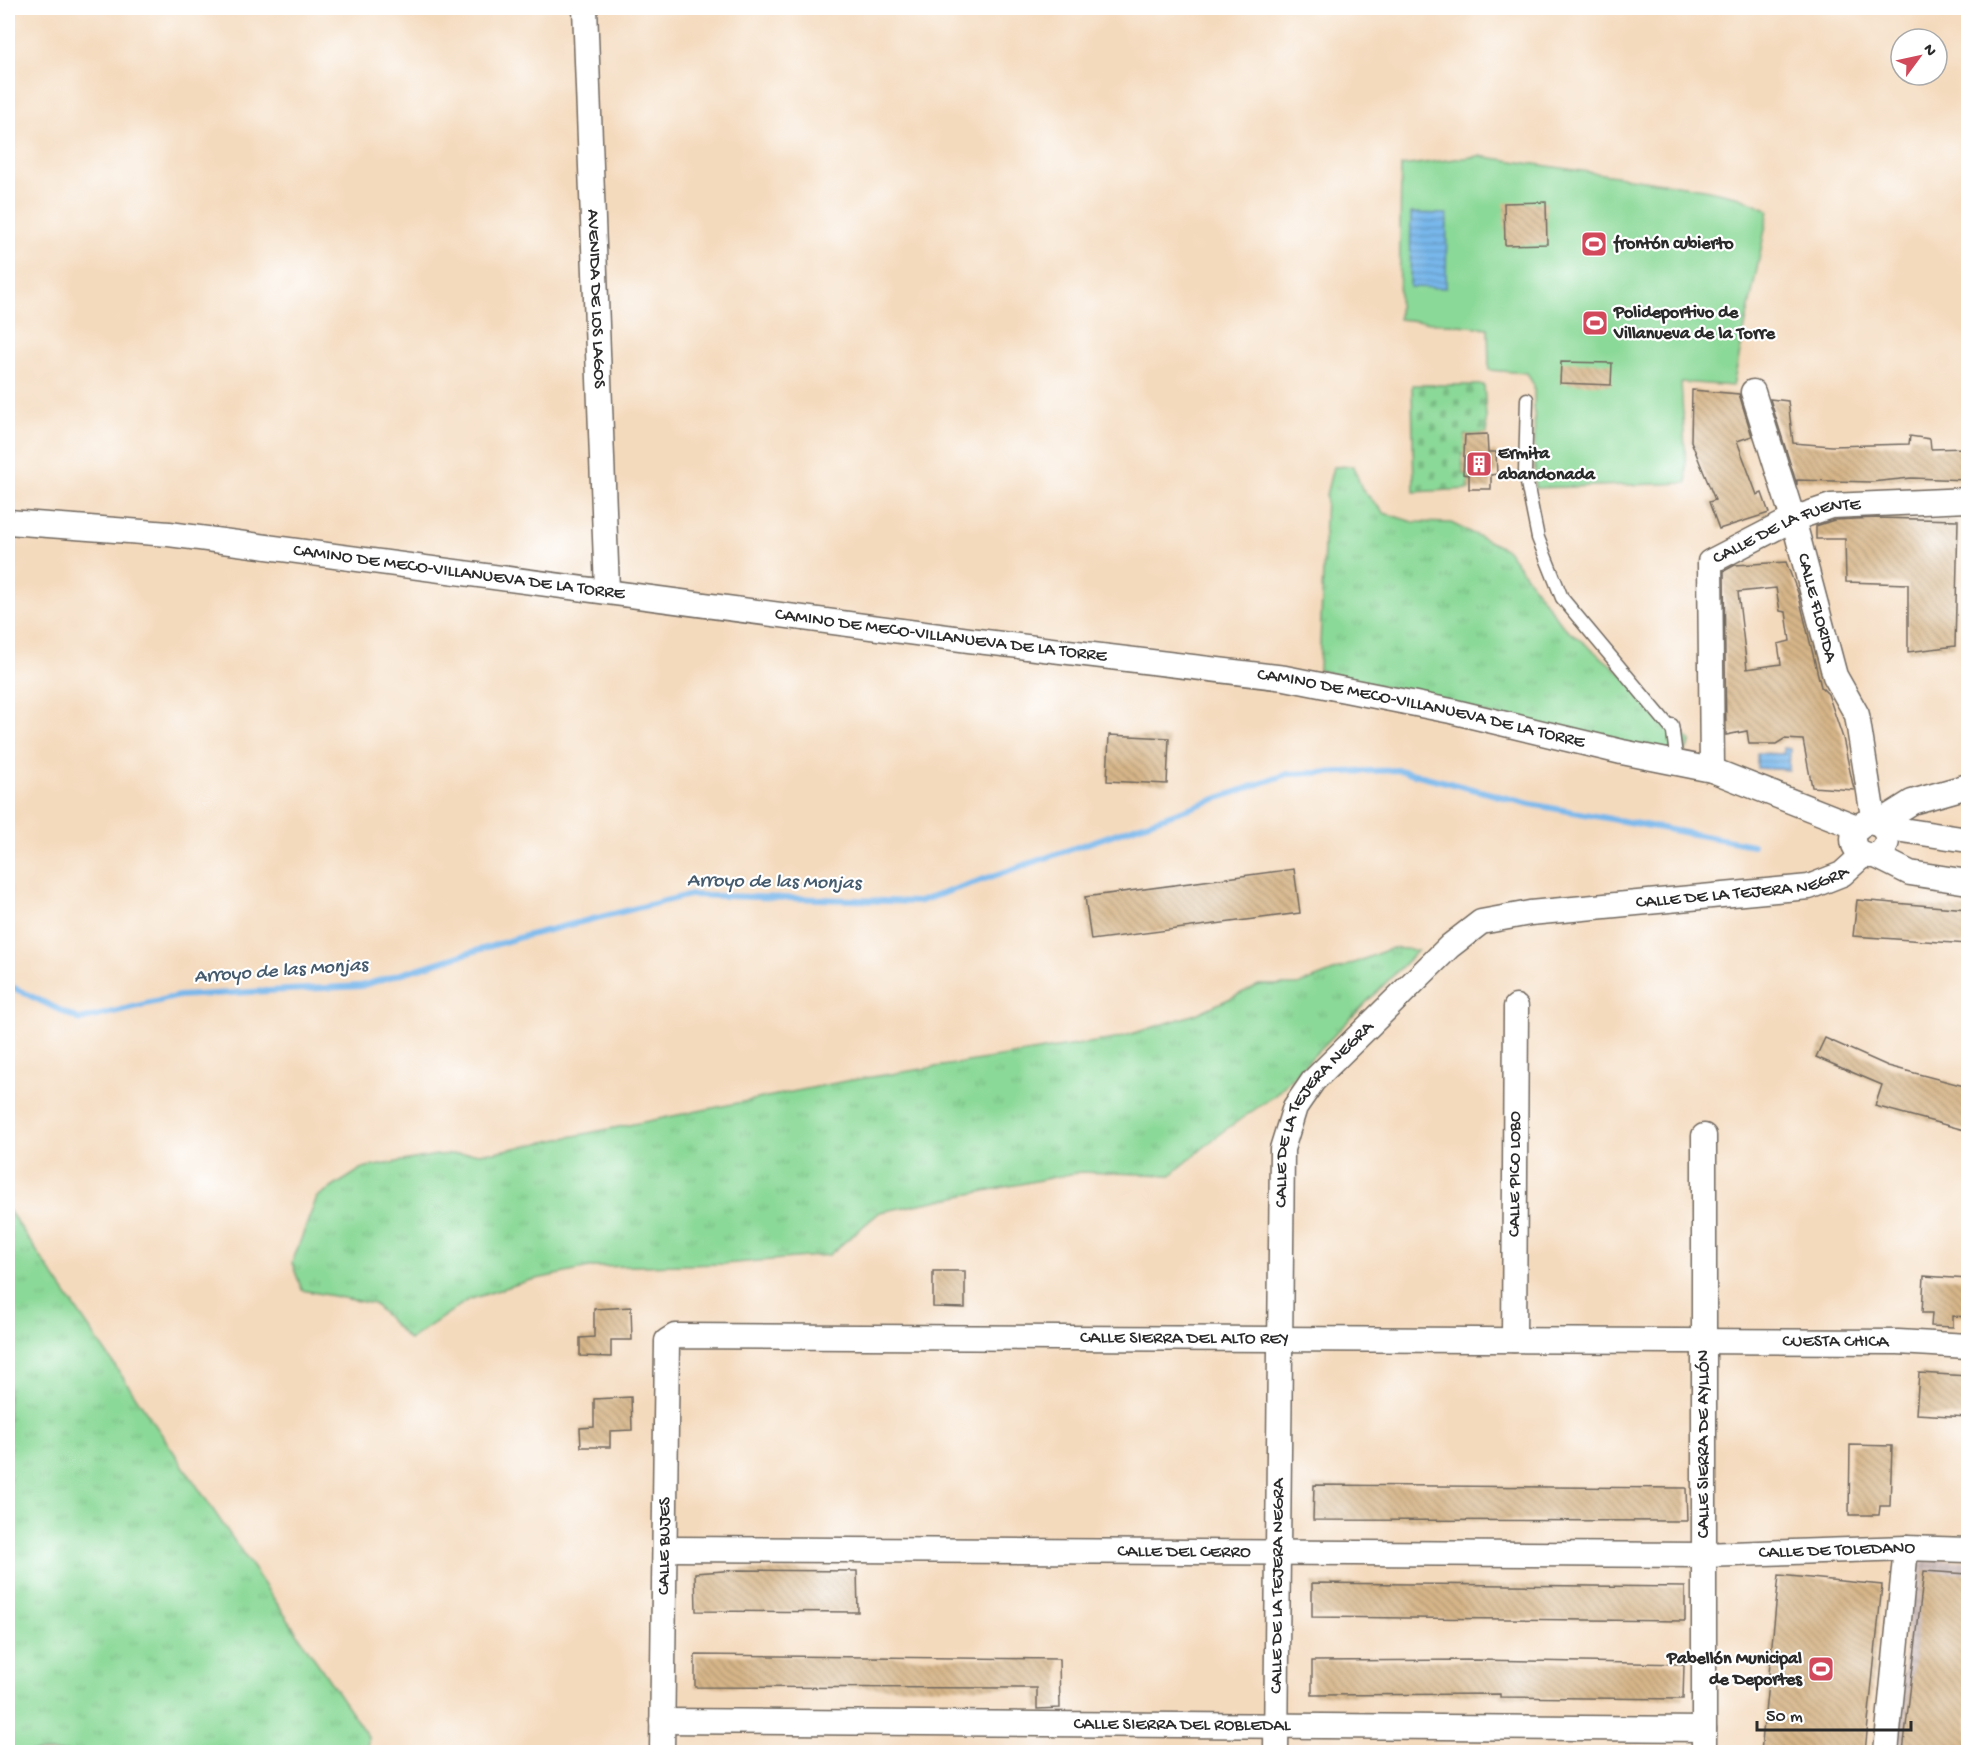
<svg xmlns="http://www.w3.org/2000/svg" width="1976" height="1760" font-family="'Gochi Hand',sans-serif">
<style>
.industrial{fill:url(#industrial-grid)}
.cemetery{fill:url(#cemetery-stones);stroke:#5b8262;stroke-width:1.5}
.park{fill:url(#park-tufts);stroke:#5b8262;stroke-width:1.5}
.pitch{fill:#8bd998;stroke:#5b8262;stroke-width:1.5}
.water{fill:url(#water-rules);stroke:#52718b;stroke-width:1.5}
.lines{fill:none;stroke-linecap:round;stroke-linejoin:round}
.stream{stroke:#78b7eb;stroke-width:6}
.building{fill:url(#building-back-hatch);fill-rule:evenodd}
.lane-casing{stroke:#71685e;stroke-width:15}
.street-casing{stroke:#71685e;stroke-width:27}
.lane{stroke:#fff;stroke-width:12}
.street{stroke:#fff;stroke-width:24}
.labels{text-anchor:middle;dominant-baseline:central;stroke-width:4.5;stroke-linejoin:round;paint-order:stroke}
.poi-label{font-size:18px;font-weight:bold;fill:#2b2b2b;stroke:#fff;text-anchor:start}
.street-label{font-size:18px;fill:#2b2b2b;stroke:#fff}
.water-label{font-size:20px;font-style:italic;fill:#465c6e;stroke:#fff}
</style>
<defs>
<pattern id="industrial-grid" width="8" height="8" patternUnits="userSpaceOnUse" patternTransform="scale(1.5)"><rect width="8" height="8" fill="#d0c0bc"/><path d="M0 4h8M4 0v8" fill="none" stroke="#b3a5a2"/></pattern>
<pattern id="cemetery-stones" width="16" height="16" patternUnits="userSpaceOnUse" patternTransform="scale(1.5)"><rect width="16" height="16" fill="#8bd998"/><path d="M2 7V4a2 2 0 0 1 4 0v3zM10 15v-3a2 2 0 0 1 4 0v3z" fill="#78ba83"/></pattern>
<pattern id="park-tufts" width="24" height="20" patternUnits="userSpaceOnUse" patternTransform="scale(1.5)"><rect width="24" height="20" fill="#8bd998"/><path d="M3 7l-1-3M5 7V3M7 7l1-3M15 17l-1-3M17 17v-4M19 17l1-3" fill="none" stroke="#78ba83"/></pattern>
<pattern id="water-rules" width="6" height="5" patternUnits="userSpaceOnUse" patternTransform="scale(1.5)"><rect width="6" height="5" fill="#78b7eb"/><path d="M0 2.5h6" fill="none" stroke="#6395bf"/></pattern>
<pattern id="building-back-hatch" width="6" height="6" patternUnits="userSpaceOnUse" patternTransform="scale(1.5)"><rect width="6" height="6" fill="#d7b689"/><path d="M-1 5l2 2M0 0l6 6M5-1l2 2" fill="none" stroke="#af9470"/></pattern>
</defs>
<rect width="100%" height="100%" fill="#fff"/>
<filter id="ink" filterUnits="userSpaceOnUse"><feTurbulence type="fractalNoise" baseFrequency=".0167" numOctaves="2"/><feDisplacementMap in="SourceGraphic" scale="12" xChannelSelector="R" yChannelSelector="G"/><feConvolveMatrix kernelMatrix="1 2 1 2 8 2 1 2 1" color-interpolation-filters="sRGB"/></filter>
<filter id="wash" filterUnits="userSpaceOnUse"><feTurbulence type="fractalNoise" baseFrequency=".008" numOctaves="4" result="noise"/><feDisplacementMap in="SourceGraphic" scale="24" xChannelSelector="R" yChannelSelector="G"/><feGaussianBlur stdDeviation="1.35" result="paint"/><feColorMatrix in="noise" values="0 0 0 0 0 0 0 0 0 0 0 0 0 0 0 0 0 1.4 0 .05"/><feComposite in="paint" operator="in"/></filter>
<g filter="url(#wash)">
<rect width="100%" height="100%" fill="#f4dabd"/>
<polygon class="industrial" points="1914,1557 1968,1561 1968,1752 1895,1752"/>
<polygon class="cemetery" points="1412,385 1484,385 1487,434 1465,435 1466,453 1462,454 1463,474 1469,475 1469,489 1414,492"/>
<g class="park">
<polygon points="1353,466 1362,489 1384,513 1413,522 1451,523 1507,550 1562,625 1651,698 1691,742 1677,763 1319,670 1326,495 1333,467"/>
<polygon points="1392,948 1418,950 1274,1096 1222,1132 1171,1175 1080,1172 880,1212 829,1255 724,1264 594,1267 527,1281 468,1300 409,1340 374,1304 302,1290 292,1263 317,1197 363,1168 437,1155 495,1152 846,1081 1115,1039 1196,1014 1259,985 1298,985"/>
<polygon points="8,1209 368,1737 368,1752 8,1752"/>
</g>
<polygon class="pitch" points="1479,156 1704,189 1740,197 1769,210 1733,386 1681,382 1687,483 1535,488 1534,386 1527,373 1489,370 1488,328 1399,319 1401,166"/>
<g class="water">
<polygon points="1411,213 1447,214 1446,288 1410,287"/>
<polygon points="1783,748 1790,749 1789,770 1757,768 1757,753 1783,754"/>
</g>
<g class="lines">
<polyline class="stream" points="8,985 80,1020 179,996 361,986 521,937 689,895 918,902 1288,774 1399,770 1530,804 1753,845"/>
</g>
<g id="blocks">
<g class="building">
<polygon points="1546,202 1547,244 1505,245 1504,203"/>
<polygon points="1561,362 1612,363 1611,385 1560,383"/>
<polygon points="1692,390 1739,394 1752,436 1737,441 1757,495 1762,493 1769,513 1719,529 1709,502 1715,500 1691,441"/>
<polygon points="1770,399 1788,401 1793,443 1832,446 1909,444 1910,436 1930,439 1931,449 1968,448 1968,480 1911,478 1871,482 1797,480 1797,485"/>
<polygon points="1487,434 1488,452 1496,452 1497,474 1491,475 1491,489 1469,489 1469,475 1463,474 1465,435"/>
<polygon points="1877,518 1958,520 1955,646 1908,652 1908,584 1846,582 1845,539 1816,539 1816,526 1834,520"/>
<path d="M1786,562L1798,593L1821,687L1828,694L1843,738L1854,790L1812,787L1803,740L1784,739L1776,744H1749L1747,731L1726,735L1724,571L1735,565ZM1776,588L1780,611L1786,612L1790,641L1778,644L1781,664L1747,669L1738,592Z"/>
<polygon points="1109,735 1169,738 1167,784 1107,781"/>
<polygon points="1294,869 1300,913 1091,940 1085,897"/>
<polygon points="1857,900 1968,909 1968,944 1853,936"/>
<polygon points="1825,1038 1888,1066 1968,1087 1968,1131 1875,1106 1882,1085 1816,1057"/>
<polygon points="933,1271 965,1271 965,1308 933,1307"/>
<polygon points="1924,1276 1968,1279 1968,1317 1953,1316 1953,1327 1931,1326 1932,1313 1922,1313"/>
<polygon points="631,1307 632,1340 611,1340 611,1357 580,1356 580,1338 594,1337 594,1309"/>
<polygon points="1919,1373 1968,1376 1968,1417 1916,1414"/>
<polygon points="631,1397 632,1430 610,1431 610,1447 581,1447 580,1428 594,1427 594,1399"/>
<polygon points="1850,1445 1892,1446 1890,1506 1880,1506 1879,1515 1849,1515"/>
<polygon points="1314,1485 1686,1488 1687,1521 1313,1520"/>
<polygon points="738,1570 857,1571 858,1612 696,1611 695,1573"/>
<polygon points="1924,1571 1968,1574 1968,1752 1903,1752"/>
<polygon points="1779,1575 1882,1585 1865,1752 1761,1752"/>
<polygon points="1312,1583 1685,1587 1685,1621 1312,1617"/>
<polygon points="695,1655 1059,1659 1060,1708 1037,1709 1037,1688 695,1687"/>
<polygon points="1476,1660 1684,1664 1683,1699 1500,1697 1500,1694 1312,1695 1312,1661"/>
</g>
</g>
</g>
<g filter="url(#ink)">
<use href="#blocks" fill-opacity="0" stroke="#71685e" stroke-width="1.5"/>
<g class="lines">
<defs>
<g id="lane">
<polyline points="1527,399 1525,473 1538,538 1562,598 1673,731"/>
<polyline points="1672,725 1677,763"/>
</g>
<g id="street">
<path id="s1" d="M585,8L607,590"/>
<path id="s2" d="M1753,392L1793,519L1835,676L1857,715L1874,823"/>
<path id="s3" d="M8,522L169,534L969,640L1285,678L1451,711L1622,752L1712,770L1859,828"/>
<path id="s4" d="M1712,770L1710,562L1793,519L1831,506L1968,500"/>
<circle cx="1870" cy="839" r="17"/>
<polyline points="1877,824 1912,802 1968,786"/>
<polyline points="1882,827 1968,840"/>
<polyline points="1874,855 1910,873 1968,882"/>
<polyline points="1704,1136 1704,1752"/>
<path id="s5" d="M1514,1340L1516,1007"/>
<path id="s6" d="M665,1549L1704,1555L1906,1548L1968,1550"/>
<path id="s7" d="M662,1721L1704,1729"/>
<path id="s8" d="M662,1752L667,1341L675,1336L1898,1342L1968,1346"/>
<path id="s9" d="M1276,1752L1282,1149L1295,1107L1313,1081L1450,946L1481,922L1530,913L1809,887L1842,874L1864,854"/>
<polyline points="1886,1752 1906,1548"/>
</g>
</defs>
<use href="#lane" class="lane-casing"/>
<use href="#street" class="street-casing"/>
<use href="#lane" class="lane"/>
<use href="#street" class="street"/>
</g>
</g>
<defs>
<symbol id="stadium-square" viewBox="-11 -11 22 22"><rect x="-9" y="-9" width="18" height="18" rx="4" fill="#d1495b" stroke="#fff"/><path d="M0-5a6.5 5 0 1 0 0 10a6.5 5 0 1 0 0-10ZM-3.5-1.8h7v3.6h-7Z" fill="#fff"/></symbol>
<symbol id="building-square" viewBox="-11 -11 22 22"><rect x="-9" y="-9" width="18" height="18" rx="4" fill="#d1495b" stroke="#fff"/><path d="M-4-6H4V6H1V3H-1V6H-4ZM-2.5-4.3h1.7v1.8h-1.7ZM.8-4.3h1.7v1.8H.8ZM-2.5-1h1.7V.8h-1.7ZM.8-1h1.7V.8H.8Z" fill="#fff"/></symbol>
</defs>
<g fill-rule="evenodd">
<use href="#stadium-square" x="1579" y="229" width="30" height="30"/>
<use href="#stadium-square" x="1580" y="308" width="30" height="30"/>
<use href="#building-square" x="1464" y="449" width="30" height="30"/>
<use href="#stadium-square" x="1806" y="1654" width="30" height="30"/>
</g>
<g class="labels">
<g class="poi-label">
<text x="1614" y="244">frontón cubierto</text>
<text x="1614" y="313">Polideportivo de<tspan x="1614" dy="21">Villanueva de la Torre</tspan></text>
<text x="1498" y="454">Ermita<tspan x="1498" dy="21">abandonada</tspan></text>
<text x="1802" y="1659" text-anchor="end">Pabellón Municipal<tspan x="1802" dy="21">de Deportes</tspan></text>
</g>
<g class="street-label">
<text stroke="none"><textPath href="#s1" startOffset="291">AVENIDA DE LOS LAGOS</textPath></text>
<text stroke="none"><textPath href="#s4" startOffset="292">CALLE DE LA FUENTE</textPath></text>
<text stroke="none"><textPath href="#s3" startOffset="454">CAMINO DE MECO-VILLANUEVA DE LA TORRE</textPath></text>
<text stroke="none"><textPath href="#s2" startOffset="225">CALLE FLORIDA</textPath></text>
<text stroke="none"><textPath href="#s3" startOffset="940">CAMINO DE MECO-VILLANUEVA DE LA TORRE</textPath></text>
<text stroke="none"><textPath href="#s3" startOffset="1426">CAMINO DE MECO-VILLANUEVA DE LA TORRE</textPath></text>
<text stroke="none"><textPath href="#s9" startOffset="1174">CALLE DE LA TEJERA NEGRA</textPath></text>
<text stroke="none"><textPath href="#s9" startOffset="652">CALLE DE LA TEJERA NEGRA</textPath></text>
<text stroke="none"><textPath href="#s5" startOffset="166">CALLE PICO LOBO</textPath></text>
<text stroke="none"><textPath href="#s8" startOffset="930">CALLE SIERRA DEL ALTO REY</textPath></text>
<text stroke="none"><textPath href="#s8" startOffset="1581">CUESTA CHICA</textPath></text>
<text transform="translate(1704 1444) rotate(-90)">CALLE SIERRA DE AYLLÓN</text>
<text stroke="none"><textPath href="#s8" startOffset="206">CALLE BUJES</textPath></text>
<text stroke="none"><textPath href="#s6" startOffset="1172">CALLE DE TOLEDANO</textPath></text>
<text stroke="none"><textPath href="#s6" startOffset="519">CALLE DEL CERRO</textPath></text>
<text stroke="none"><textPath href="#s9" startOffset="166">CALLE DE LA TEJERA NEGRA</textPath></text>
<text stroke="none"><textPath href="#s7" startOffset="520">CALLE SIERRA DEL ROBLEDAL</textPath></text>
</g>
<g class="water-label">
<text transform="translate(774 883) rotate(1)">Arroyo de las Monjas</text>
<text transform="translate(281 972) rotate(-4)">Arroyo de las Monjas</text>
</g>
</g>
<rect width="1976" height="1760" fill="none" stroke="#fff" stroke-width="30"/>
<g transform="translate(1919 57) rotate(57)"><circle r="28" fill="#ffffff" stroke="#aaaaaa" stroke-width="1.5"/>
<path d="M0-4.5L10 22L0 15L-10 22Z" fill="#d1495b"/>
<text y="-9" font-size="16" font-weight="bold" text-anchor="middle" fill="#2b2b2b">N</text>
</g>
<path d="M1757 1721v9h154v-9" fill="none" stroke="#2b2b2b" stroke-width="3"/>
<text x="1766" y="1721" font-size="18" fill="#2b2b2b" stroke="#ffffff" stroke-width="4.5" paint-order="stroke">50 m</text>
</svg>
